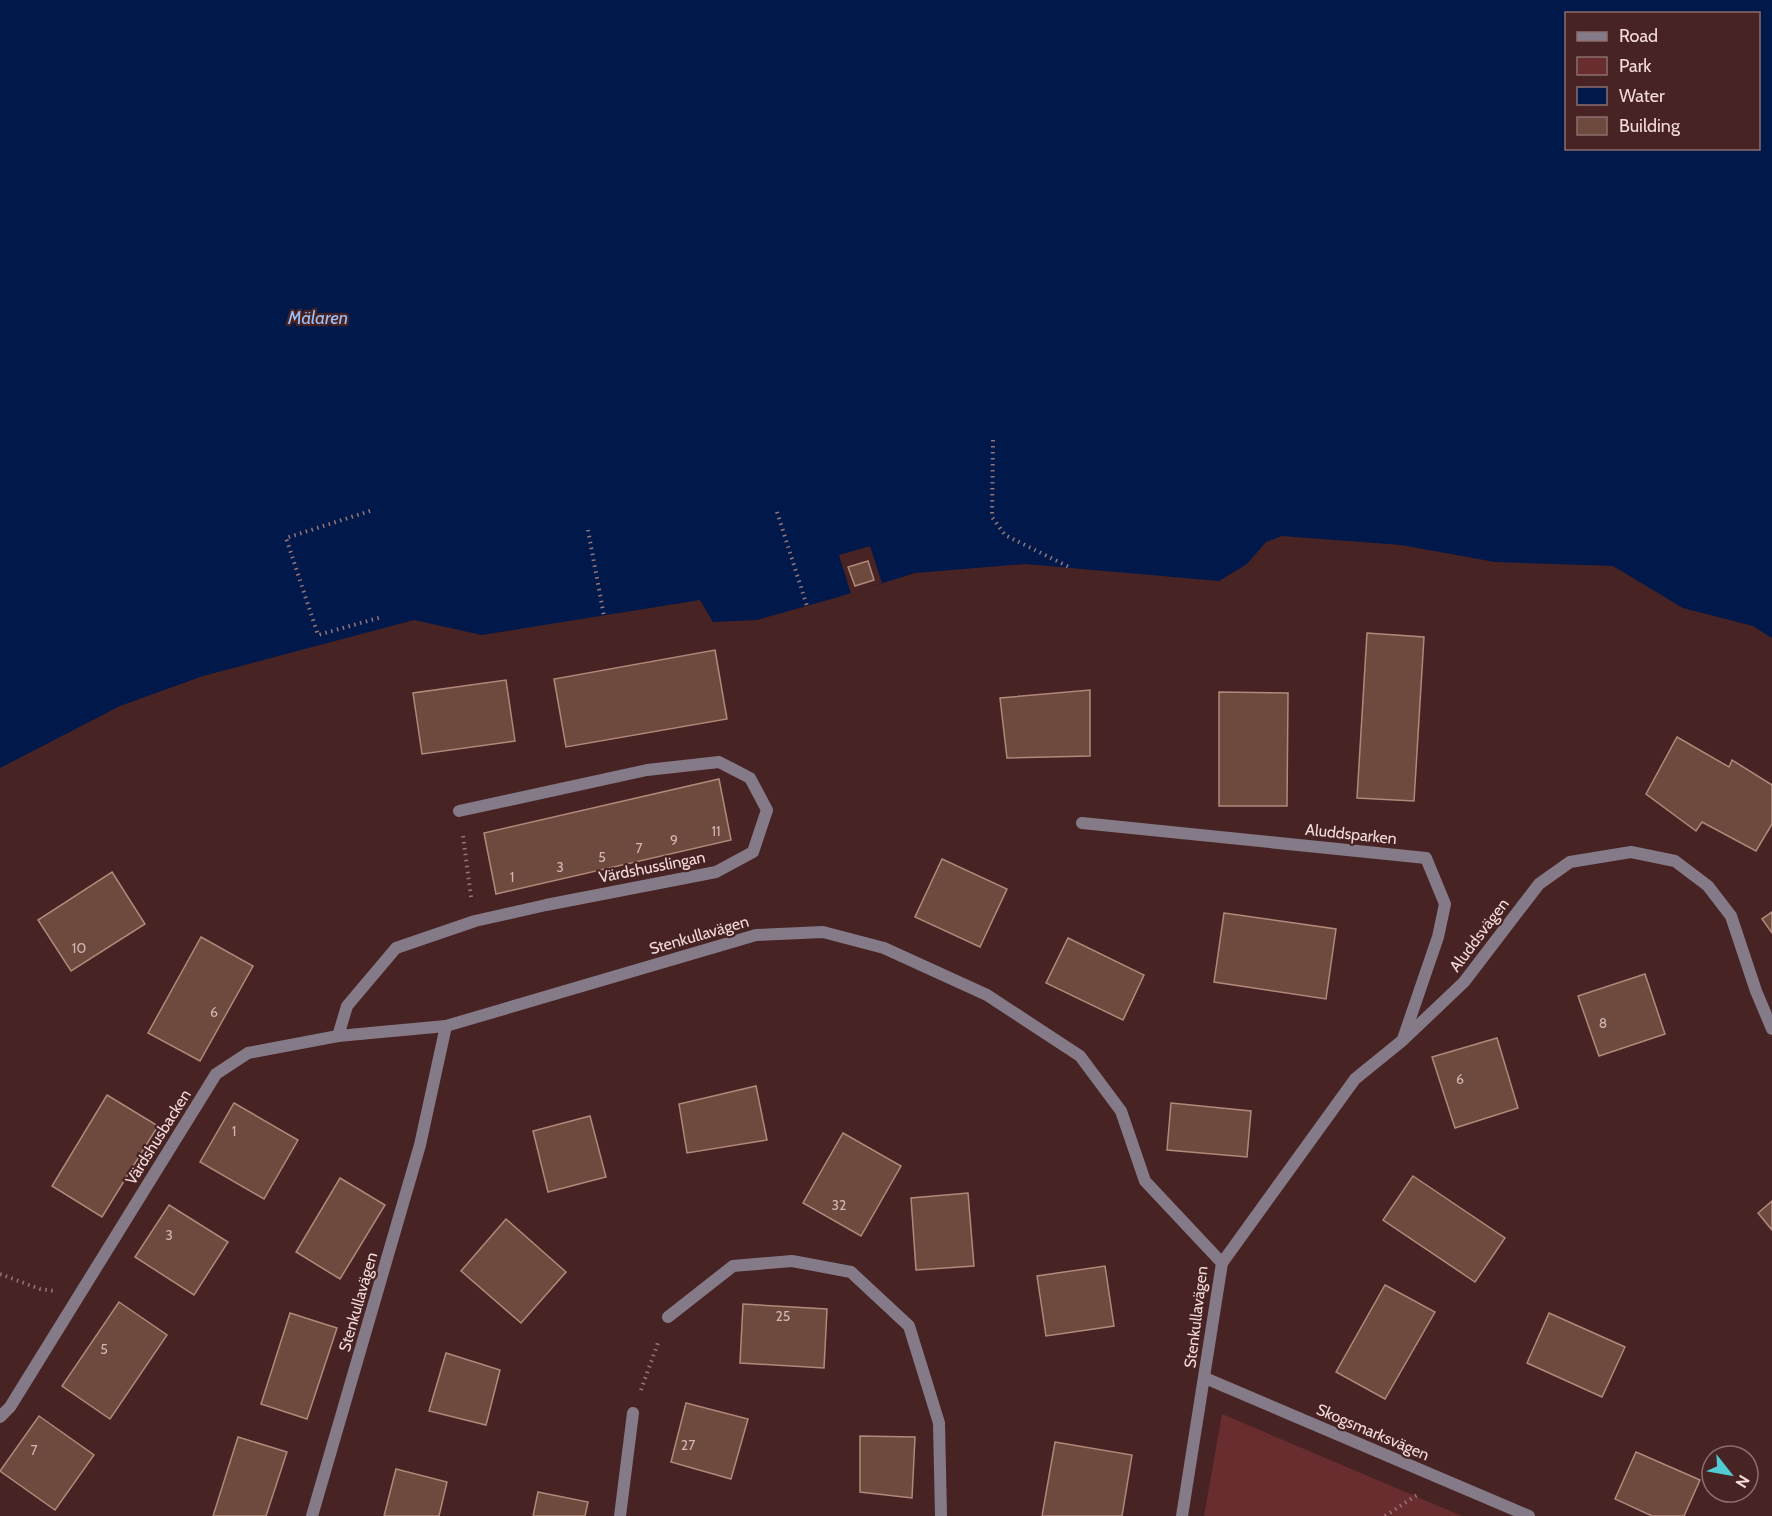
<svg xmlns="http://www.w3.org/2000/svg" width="1772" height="1516" font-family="Cabin,sans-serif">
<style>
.green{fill:#6a2d2f}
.water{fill:#00194a;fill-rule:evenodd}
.pier{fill:#472324}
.building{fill:#6e493d;stroke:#b1897b;stroke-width:1.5}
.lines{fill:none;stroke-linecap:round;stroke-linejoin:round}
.path{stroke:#957576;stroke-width:4;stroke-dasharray:1.5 4.5;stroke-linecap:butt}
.street{stroke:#857a87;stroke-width:12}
.labels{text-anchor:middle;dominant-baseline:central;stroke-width:4.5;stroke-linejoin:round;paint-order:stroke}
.number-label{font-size:14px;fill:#d2b6b4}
.street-label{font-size:16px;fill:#f4dbdb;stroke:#472324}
.water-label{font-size:18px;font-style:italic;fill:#9dc1fa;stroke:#472324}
</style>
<rect width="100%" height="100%" fill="#472324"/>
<polygon class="green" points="1222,1414 1462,1516 1204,1516"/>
<path class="water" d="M0,0H1772V638L1753,626L1683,608L1613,566L1495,562L1401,545L1282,536L1266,542L1247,564L1219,581L1025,564L915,573L835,598L757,620L713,622L700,600L482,635L414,620L203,676L120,706L0,768ZM1566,14H1758V148H1566Z"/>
<polygon class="pier" points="870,546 882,583 851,594 839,555"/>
<g class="building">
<polygon points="868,561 874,580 855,586 848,567"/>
<polygon points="1367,633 1424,637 1414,801 1357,798"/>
<polygon points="715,650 727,719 566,747 554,679"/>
<polygon points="506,680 515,741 422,754 413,693"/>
<polygon points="1090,690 1090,756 1007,758 1000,698"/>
<polygon points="1219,692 1288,693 1287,806 1219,806"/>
<polygon points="1677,737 1729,767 1732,760 1772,785 1772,824 1756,851 1702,822 1696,831 1646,794"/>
<polygon points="719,779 731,840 496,894 484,833"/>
<polygon points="942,859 1007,889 980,947 915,917"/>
<polygon points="112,872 145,924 71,971 38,920"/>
<polygon points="1772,912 1772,933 1762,919"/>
<polygon points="1224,913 1336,929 1326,999 1214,982"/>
<polygon points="201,937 253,966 200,1061 148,1033"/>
<polygon points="1068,938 1144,975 1123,1020 1046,983"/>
<polygon points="1645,974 1665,1034 1599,1056 1578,996"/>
<polygon points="1497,1038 1518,1108 1455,1128 1432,1057"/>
<polygon points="756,1086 767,1140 687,1153 679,1104"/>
<polygon points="107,1095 158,1126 102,1217 52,1186"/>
<polygon points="234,1103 298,1140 264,1199 200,1162"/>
<polygon points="1171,1103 1251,1111 1247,1157 1167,1150"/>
<polygon points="590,1116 606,1177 548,1192 533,1131"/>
<polygon points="843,1133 901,1166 861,1236 803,1203"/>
<polygon points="1413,1176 1505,1238 1475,1282 1383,1220"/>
<polygon points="340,1178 385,1205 340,1279 296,1252"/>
<polygon points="968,1193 974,1266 916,1270 911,1198"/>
<polygon points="1772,1201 1772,1230 1758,1213"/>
<polygon points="169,1205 228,1242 194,1295 135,1257"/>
<polygon points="506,1219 566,1272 521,1323 461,1271"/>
<polygon points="1105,1266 1114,1326 1046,1336 1037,1276"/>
<polygon points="1385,1285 1435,1312 1385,1399 1336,1372"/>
<polygon points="119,1302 167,1335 110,1419 62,1386"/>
<polygon points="743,1304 827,1309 824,1368 740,1363"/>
<polygon points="290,1313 337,1328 307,1419 261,1404"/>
<polygon points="1549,1313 1625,1347 1602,1397 1527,1363"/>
<polygon points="446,1353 500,1370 486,1425 429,1411"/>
<polygon points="686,1403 748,1419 731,1479 671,1462"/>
<polygon points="39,1416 94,1455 55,1510 0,1471"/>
<polygon points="860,1436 915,1437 912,1498 860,1492"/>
<polygon points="238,1437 287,1452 266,1516 213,1516"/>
<polygon points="1055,1442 1132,1455 1122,1516 1042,1516"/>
<polygon points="1636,1452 1700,1480 1684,1516 1652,1516 1615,1499"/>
<polygon points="396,1469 447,1482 439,1516 384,1516"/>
<polygon points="538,1492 588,1502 585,1516 533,1516"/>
</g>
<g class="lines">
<g class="path">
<polyline points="993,440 992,517 1005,535 1071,568"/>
<polyline points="370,511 286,538 318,635 382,617"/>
<polyline points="777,512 807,606"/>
<polyline points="588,530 604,616"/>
<polyline points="463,836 471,897"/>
<polyline points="0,1274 40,1289 54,1291"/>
<polyline points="641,1390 659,1340"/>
<polyline points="1385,1516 1417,1495"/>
</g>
<g class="street">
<polyline points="1082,823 1426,858 1445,904 1438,937 1403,1039"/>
<polyline points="338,1036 347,1006 396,948 475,921 546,905 716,872 753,852 767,810 750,778 719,762 647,770 459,811"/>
<polyline points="1222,1263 1355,1079 1403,1040 1464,982 1539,884 1570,862 1631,852 1675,861 1708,886 1731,916 1756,991 1772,1029"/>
<polyline points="668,1317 733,1266 792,1261 851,1272 909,1326 939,1423 941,1516"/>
<polyline points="1205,1378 1529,1516"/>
<polyline points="0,1417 10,1407 216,1074 248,1053 338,1036 446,1026"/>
<polyline points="312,1516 420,1145 446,1026 756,935 823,932 884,948 987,995 1080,1056 1121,1111 1145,1181 1222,1263 1182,1516"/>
<polyline points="620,1516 633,1413"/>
</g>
</g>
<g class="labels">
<g class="number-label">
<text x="716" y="831">11</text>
<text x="674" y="840">9</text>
<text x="639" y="848">7</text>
<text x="602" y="857">5</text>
<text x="560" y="867">3</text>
<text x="512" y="877">1</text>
<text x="79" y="948">10</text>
<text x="214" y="1012">6</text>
<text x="1603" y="1023">8</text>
<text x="1460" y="1079">6</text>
<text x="234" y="1131">1</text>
<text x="839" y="1205">32</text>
<text x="169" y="1235">3</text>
<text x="783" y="1316">25</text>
<text x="104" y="1349">5</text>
<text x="688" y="1445">27</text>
<text x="34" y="1450">7</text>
</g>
<g class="street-label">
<text transform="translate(1351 834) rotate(6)">Aluddsparken</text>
<text transform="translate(652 867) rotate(-11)">Värdshusslingan</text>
<text transform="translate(699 935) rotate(-16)">Stenkullavägen</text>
<text transform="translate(1479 935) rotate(-53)">Aluddsvägen</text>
<text transform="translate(158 1137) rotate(-58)">Värdshusbacken</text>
<text transform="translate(358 1302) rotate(-74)">Stenkullavägen</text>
<text transform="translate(1196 1317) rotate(-83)">Stenkullavägen</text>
<text transform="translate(1373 1432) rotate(23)">Skogsmarksvägen</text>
</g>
<g class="water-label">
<text x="318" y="318">Mälaren</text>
</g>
</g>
<rect x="1565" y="12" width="195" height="138" fill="#472324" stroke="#8c6d6d" stroke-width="1.5"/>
<rect x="1577" y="32" width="30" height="9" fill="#857a87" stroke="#8c6d6d" stroke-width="1.5"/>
<text x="1619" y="42" font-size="18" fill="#f4dbdb">Road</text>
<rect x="1577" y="57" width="30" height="18" fill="#6a2d2f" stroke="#8c6d6d" stroke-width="1.5"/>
<text x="1619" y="72" font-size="18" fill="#f4dbdb">Park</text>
<rect x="1577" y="87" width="30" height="18" fill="#00194a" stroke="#8c6d6d" stroke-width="1.5"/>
<text x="1619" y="102" font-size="18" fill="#f4dbdb">Water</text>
<rect x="1577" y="117" width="30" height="18" fill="#6e493d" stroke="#8c6d6d" stroke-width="1.5"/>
<text x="1619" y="132" font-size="18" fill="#f4dbdb">Building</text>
<g transform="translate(1730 1474) rotate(121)"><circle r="28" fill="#472324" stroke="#8c6d6d" stroke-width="1.5"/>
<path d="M0-4.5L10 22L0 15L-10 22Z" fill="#51ccd2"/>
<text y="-9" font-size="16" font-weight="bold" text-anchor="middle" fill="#f4dbdb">N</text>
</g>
</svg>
